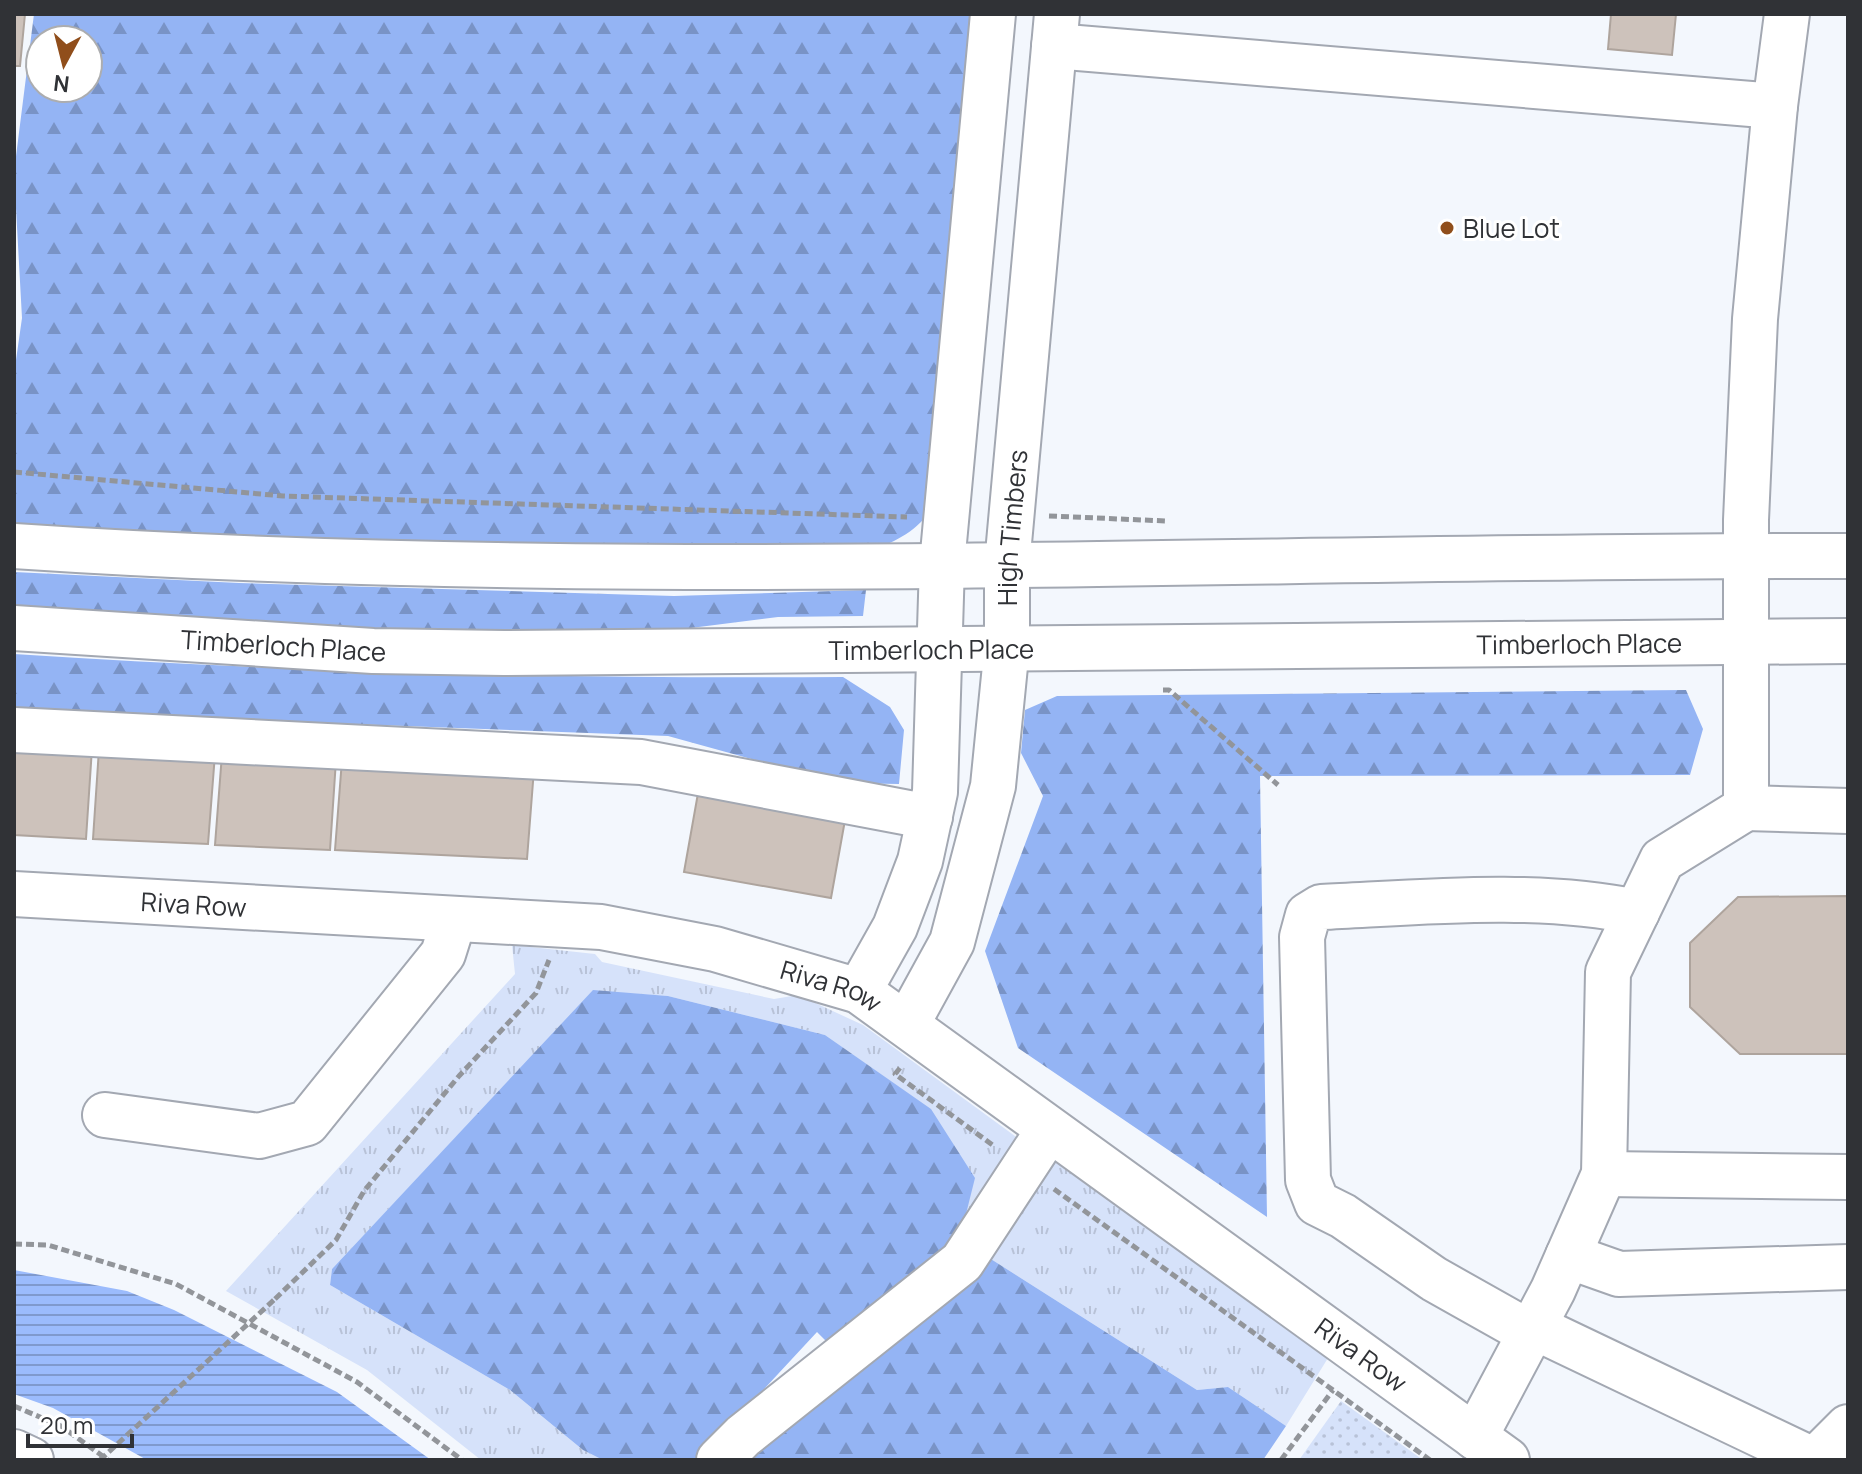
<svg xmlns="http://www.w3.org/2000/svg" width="1862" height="1474" font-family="Manrope,sans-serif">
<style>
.grass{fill:url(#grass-tufts)}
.forest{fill:url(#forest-firs);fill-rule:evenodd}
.park{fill:url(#park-dots)}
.water{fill:url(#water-rules)}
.building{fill:#cdc2bb;stroke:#aea49d;stroke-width:2}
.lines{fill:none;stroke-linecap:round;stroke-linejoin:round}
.minor-casing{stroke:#a3a8b2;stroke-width:48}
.path{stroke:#92959a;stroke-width:5;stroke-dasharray:8 4;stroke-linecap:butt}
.minor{stroke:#fff;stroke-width:44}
.path-bridge{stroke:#92959a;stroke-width:5;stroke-dasharray:8 4;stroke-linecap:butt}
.poi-dot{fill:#904e1b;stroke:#fff;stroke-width:3}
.labels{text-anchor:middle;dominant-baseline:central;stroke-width:6;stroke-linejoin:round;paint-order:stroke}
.poi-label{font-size:26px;fill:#303236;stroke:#fff;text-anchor:start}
.street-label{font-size:26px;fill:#303236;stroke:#fff}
</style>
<defs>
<pattern id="grass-tufts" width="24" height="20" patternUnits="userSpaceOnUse" patternTransform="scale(2)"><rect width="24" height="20" fill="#d6e2fa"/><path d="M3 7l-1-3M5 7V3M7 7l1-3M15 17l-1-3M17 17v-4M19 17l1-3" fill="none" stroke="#b8c2d7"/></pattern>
<pattern id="forest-firs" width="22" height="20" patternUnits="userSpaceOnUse" patternTransform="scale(2)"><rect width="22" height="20" fill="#94b4f4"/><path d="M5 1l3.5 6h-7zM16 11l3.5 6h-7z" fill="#7993c6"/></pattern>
<pattern id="park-dots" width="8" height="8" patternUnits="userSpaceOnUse" patternTransform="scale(2)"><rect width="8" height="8" fill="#d6e2fa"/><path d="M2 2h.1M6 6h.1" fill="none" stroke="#b8c2d7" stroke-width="1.8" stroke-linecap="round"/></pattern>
<pattern id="water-rules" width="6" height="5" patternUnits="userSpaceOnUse" patternTransform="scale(2)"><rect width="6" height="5" fill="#9bbbfc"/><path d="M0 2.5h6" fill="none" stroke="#7f99cd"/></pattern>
</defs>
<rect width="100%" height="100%" fill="#f3f7fd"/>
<g class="grass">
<polygon points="512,945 595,954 602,962 774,999 798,995 863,1025 1023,1142 959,1242 931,1110 825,1035 668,996 593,991 332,1269 330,1285 510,1390 583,1450 603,1460 481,1460 367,1370 226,1291 515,974"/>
<polygon points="1048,1157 1328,1358 1286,1426 1228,1387 1197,1390 983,1254"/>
</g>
<g class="forest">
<path d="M34,14H983L935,506C917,530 899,541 871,550L421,545L14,526V374L22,318L14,172ZM40,40H88V88H40Z"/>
<polygon points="14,572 239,583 674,596 866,590 863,616 778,617 683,629 485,634 201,623 14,608"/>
<path d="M14,654C290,672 566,679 843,677L890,707L904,730L899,784L839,783L668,736L14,711Z"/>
<polygon points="1686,690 1703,729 1690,775 1260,776 1267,1217 1018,1048 985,951 1043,796 1021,753 1025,710 1057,696"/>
<polygon points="593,990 668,996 825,1035 931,1109 975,1178 959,1242 828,1343 817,1332 698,1460 603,1460 583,1450 510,1390 330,1285 332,1269"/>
<polygon points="983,1254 1197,1390 1228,1387 1286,1426 1263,1460 732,1460"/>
</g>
<polygon class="park" points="1341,1401 1423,1460 1299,1460"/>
<polygon class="water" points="14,1270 127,1291 174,1310 337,1392 431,1460 147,1460 53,1408 14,1394"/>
<g class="building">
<polygon points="14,14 25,14 20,66 14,66"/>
<polygon points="1611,14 1676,14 1672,55 1608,49"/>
<polygon points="14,744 92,748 86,839 14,835"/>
<polygon points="99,749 215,754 208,844 93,839"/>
<polygon points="222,754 336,760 330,850 215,845"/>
<polygon points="342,760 534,769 527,859 335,850"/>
<polygon points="700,782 847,809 831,898 684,872"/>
<polygon points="1848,896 1848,1054 1740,1054 1690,1007 1690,943 1738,897"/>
</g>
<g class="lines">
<defs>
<g id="minor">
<polyline points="1054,46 1775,106 1787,14"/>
<path d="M14,546C624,587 1237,555 1848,556"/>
<path id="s1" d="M14,628L373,651L504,653L1848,641"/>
<polyline points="14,730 641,762 930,817"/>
<polyline points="1746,808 1848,811"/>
<path id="s2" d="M14,894L601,927L715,949L859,991L1507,1460"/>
<polyline points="859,991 895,927 920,861 935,792 942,564 993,14"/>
<path id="s3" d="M907,1024L952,942L993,786L1007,646V565L1057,14"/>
<polyline points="105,1115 259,1136 307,1123 443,954 454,919"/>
<polyline points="1604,1174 1848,1177"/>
<polyline points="1568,1256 1619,1274 1848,1267"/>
<polyline points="1534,1327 1813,1460"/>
<path d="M1530,1333L1434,1279L1343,1216L1317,1203L1308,1180L1302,937L1308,915L1321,907C1425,902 1535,891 1637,912"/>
<polyline points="1475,1437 1553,1290 1604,1174 1608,972 1662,860 1746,808 1746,520 1755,319 1775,106"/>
<polyline points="14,1452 31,1460"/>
<polyline points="719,1460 743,1436 962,1262 1048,1131"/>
<polyline points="1815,1460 1848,1427"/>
</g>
</defs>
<use href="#minor" class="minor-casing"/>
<g class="path">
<polyline points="14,472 283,496 907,517"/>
<polyline points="1049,516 1167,521"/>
<polyline points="1163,690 1169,690 1278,785"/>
<polyline points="900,1068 895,1074 994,1146"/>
<polyline points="1054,1189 1430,1460"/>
<polyline points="14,1244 48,1245 176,1284 357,1382 462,1460"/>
<polyline points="275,1299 336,1240 364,1191 459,1076 536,993 549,960"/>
<polyline points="14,1406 61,1426 108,1460"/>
<polyline points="1281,1460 1333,1390"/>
</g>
<use href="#minor" class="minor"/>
<polyline class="path-bridge" points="100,1460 275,1299"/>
</g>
<circle class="poi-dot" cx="1447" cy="228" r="8"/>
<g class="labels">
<g class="poi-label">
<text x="1463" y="228">Blue Lot</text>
</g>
<g class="street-label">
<text stroke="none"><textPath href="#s3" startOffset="514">High Timbers</textPath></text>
<text stroke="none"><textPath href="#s1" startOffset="1566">Timberloch Place</textPath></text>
<text stroke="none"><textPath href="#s1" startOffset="270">Timberloch Place</textPath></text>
<text stroke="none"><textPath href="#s1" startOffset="918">Timberloch Place</textPath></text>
<text stroke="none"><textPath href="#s2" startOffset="180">Riva Row</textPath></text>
<text stroke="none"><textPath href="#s2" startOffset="826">Riva Row</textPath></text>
<text stroke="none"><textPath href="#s2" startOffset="1474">Riva Row</textPath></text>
</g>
</g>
<rect width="1862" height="1474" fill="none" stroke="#303236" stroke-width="32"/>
<g transform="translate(64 64) rotate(187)"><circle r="38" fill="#ffffff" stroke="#acadaf" stroke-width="2"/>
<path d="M0-6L14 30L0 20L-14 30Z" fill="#904e1b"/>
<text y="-12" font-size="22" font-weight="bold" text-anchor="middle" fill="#303236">N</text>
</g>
<path d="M28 1434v12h104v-12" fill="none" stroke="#303236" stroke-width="4"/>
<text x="40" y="1434" font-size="24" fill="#303236" stroke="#ffffff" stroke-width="6" paint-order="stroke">20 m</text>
</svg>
